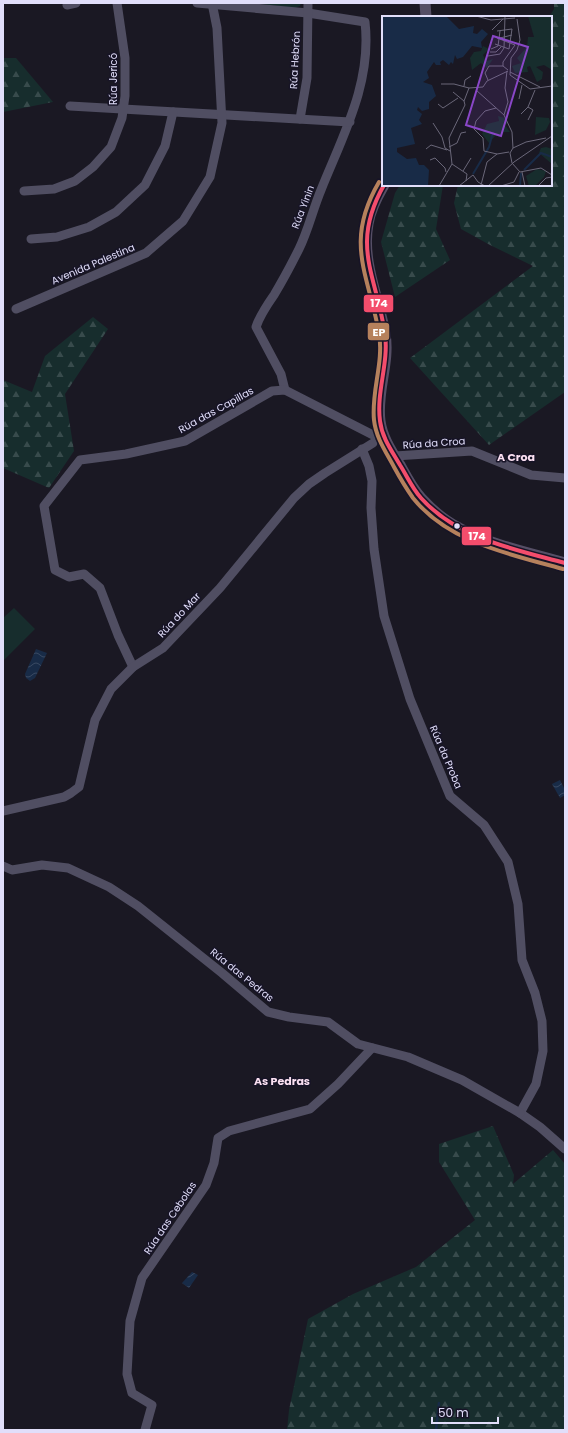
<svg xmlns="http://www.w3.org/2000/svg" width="568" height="1433" font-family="Poppins,sans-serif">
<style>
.forest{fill:url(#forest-firs)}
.park{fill:#172d2d}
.water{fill:url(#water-waves)}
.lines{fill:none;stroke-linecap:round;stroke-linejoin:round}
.stream{stroke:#182b47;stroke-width:2.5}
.minor{stroke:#504e62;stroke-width:9}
.major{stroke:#564f66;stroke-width:11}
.bus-1-casing{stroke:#171427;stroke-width:7}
.bus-2-casing{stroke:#171427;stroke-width:7}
.bus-1{stroke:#f44d6c;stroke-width:4}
.bus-2{stroke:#b6815c;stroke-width:4}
.bus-dot{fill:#e1defa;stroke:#171427;stroke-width:1.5}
.labels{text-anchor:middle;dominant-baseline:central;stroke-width:3;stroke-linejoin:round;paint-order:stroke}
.street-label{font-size:10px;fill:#e1defa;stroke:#171427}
.neighbourhood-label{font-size:11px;font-weight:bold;fill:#fbe0f1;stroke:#171427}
.inset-river{fill:none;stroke:#182b47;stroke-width:2}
.inset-road{fill:none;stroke:#6a6779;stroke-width:1}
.view{fill:#8a47c8;fill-opacity:0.15;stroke:#8a47c8;stroke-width:2}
.inset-edge{fill:none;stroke:#e1defa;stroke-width:2}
.line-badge{stroke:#171427;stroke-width:1.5}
.badge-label{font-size:11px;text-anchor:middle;font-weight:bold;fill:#fff}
</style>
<defs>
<pattern id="forest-firs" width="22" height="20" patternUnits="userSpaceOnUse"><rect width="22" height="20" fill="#172d2d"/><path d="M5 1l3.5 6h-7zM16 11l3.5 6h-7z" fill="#384b4c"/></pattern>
<pattern id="water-waves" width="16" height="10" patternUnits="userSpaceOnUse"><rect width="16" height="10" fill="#182b47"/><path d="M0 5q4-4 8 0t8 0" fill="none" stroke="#394962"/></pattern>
</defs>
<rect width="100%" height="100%" fill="#1a1823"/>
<g class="forest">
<polygon points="554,3 565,3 565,392 489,445 410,358 533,266 490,245 461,229 454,203 458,185 551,185 551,17 549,17 554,9"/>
<polygon points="3,58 16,58 53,102 3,112"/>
<polygon points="400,185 443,185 436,229 450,260 395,297 381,242 395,193"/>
<polygon points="93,317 108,329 65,394 74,451 49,488 3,468 3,380 32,392 45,356"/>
<polygon points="493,1126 514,1175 513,1184 553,1150 565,1164 565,1430 287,1430 289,1410 308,1319 353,1294 416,1267 475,1220 439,1162 439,1144"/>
</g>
<g class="park">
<polygon points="252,3 301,3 300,6 295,8"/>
<polygon points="14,608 35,629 3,661 3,618"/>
</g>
<g class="water">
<polygon points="36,649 47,653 35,678 30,681 26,678 25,674"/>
<polygon points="560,780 565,790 565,795 560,798 552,784"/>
<polygon points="192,1272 198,1275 189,1288 182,1283"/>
</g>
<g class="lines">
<polyline class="stream" points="436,1430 439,1403"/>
<g class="minor">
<path d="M197,3L308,13L365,22C372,83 343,135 321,190C313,209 308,231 299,249C291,265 283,280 274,295C267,305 260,315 256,327L281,374L285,390"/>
<polyline points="67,5 76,3"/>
<polyline points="70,106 350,122"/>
<polyline points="300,119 307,78 308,3"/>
<polyline points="24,191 54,189 75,181 93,167 111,147 122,118 125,96 125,58 117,3"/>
<polyline points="31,239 57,237 89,227 116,212 145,185 165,146 173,112"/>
<polyline points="16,309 146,253 183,221 210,177 222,123 217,28 212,3"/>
<polyline points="362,449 369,466 372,481 371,508 374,549 384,616 410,699 450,796 484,825 508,862 518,904 522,960 535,993 542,1021 543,1051 536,1084 520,1113 540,1127 565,1149"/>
<polyline points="395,456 472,451 531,475 565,478"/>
<polyline points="133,667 118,635 100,588 84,574 69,577 55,570 44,506 80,460 126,454 185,441 272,391 285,390 373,435"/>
<polyline points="3,811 64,797 71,793 79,787 95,720 111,689 133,667 163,648 220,588 294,498 309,484 325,473 373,443"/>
<polyline points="3,866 12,870 42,865 68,868 109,887 138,906 222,973 268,1012 289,1017 328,1022 358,1044 408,1057 462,1080 520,1113"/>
<polyline points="145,1430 152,1405 132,1393 127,1374 130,1321 142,1278 206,1185 214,1163 218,1138 229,1131 310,1109 338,1084 372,1048"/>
</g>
<g class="major">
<polyline points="425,3 426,17"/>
<path d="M384,185C377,197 370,210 368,224C361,261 379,298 385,334C390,363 376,392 380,421C382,437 392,452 400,465C406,476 412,488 421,498C432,510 445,521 459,528C491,545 530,553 565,563"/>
</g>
<defs>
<path id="bus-1" d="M384,185C350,245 376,274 385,334C389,363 376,392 380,421C382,438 392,451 400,465C407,476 412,488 421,498C458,539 514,549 565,563"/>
<path id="bus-2" d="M379,182C344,242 368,273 379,333C384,363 371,391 374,420C376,438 386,452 394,467C400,478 406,488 413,498C449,543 510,554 563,569"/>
</defs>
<use href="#bus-1" class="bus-1-casing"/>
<use href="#bus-2" class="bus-2-casing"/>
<use href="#bus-1" class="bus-1"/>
<use href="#bus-2" class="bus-2"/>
</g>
<circle class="bus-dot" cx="457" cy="526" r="3.5"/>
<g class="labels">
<g class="street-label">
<text transform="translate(295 60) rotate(-87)">Rúa Hebrón</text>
<text transform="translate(113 79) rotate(-90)">Rúa Jericó</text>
<text transform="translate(303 207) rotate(-69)">Rúa Yinin</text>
<text transform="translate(93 264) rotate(-23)">Avenida Palestina</text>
<text transform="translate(216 410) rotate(-29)">Rúa das Capillas</text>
<text transform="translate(434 443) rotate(-4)">Rúa da Croa</text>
<text transform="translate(179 615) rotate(-47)">Rúa do Mar</text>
<text transform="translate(446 757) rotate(67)">Rúa da Proba</text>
<text transform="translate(242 975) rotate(39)">Rúa das Pedras</text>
<text transform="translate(170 1218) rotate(-56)">Rúa das Cebolas</text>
</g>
<g class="neighbourhood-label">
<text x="516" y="457">A Croa</text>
<text x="282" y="1081">As Pedras</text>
</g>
</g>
<g transform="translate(382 16)">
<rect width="170" height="170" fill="#1a1823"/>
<path d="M146,0H170V54L162,49L154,51L161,56L160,63L155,66L148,50L145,51L146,56L133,57L130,50L139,47L135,42L145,31L146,21H152ZM101,30L107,33L101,39L103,43L105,45L111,43L105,52L99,47L90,54L88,42L92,36L99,35ZM116,100L123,102L126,107L123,109L128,116H122L117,121L114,119L107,127L100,118L105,108L117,105ZM154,101L167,102L168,106L164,114L153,119ZM164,131L170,133V148L157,137L159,132ZM155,153L164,155L162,161L154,169L147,170L144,160Z" fill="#172d2d"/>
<path d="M0,0H64L77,13L92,10L91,17L95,18L100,13L106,18L99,26L100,32L90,30L81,41L75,43L73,39L71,48L69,46L67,49L61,44L58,46L59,49H54L52,46L45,56L47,62L41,66L50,69L54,80L47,86V93L40,95L36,91L35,94L40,98L37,104L40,108L29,112L33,128L15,132V136L25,143L34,142L37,149H42L47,154L46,170H0Z" fill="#182b47"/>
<path class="inset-river" d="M142,154L159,137L170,141M91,158L107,131L111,116M138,170L139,157"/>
<path class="inset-road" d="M94,0L109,4L133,2M135,3L138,24L135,34L129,42L128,59L148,73L170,70M110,14L121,3M115,15L130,13L127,33M115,22L133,29L121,46V50M118,22L130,19M113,28L127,33M109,33L116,30L118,15M108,36H114L119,31M106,40L118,38L122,32L123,0M125,55L123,72L126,86L122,99L130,116L131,132L128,137L130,147L138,156L159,152L170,159M128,56L158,71M106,64L103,57L107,50H121L126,54M59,68H72L87,72M82,70L83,64L89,60M94,74L122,99M71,76L82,85M137,83L140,69M56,88L61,92L76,82M114,92L103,95L94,105L92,113L101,122L102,135L115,138L127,136M139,98L146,91L153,74M146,104L151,94L146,91M51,107L60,121L63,132L68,135M67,131L75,127L79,117L84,116M131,132L144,126L164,122M44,133L49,129L65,134M48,144L53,142L63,152L64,156M70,148L85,158L84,165M81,155L89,142M140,156L143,170M99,169L105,146L115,138M57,170L70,148L67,122L83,89L82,85L87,72L101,71L105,65L126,55M77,170L91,159L96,166L103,170M106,170L132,146L170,120M119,170L132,166L137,156M156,170L164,162L170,161"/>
<path class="view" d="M111,20L146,31L119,120L84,109Z"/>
<rect width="170" height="170" class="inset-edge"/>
</g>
<g class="line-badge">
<rect x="363" y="294" width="31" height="19" rx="4" fill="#f44d6c"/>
<rect x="367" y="322" width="23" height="19" rx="4" fill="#b6815c"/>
<rect x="461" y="526" width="31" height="20" rx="4" fill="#f44d6c"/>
</g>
<g class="badge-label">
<text x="379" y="307">174</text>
<text x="379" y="336">EP</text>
<text x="477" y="540">174</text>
</g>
<rect width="568" height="1433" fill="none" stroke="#e1defa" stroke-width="8"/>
<path d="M432 1417v6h66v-6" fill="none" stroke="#e1defa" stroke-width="2"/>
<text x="438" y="1417" font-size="12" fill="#e1defa" stroke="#171427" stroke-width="3" paint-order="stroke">50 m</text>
</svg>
